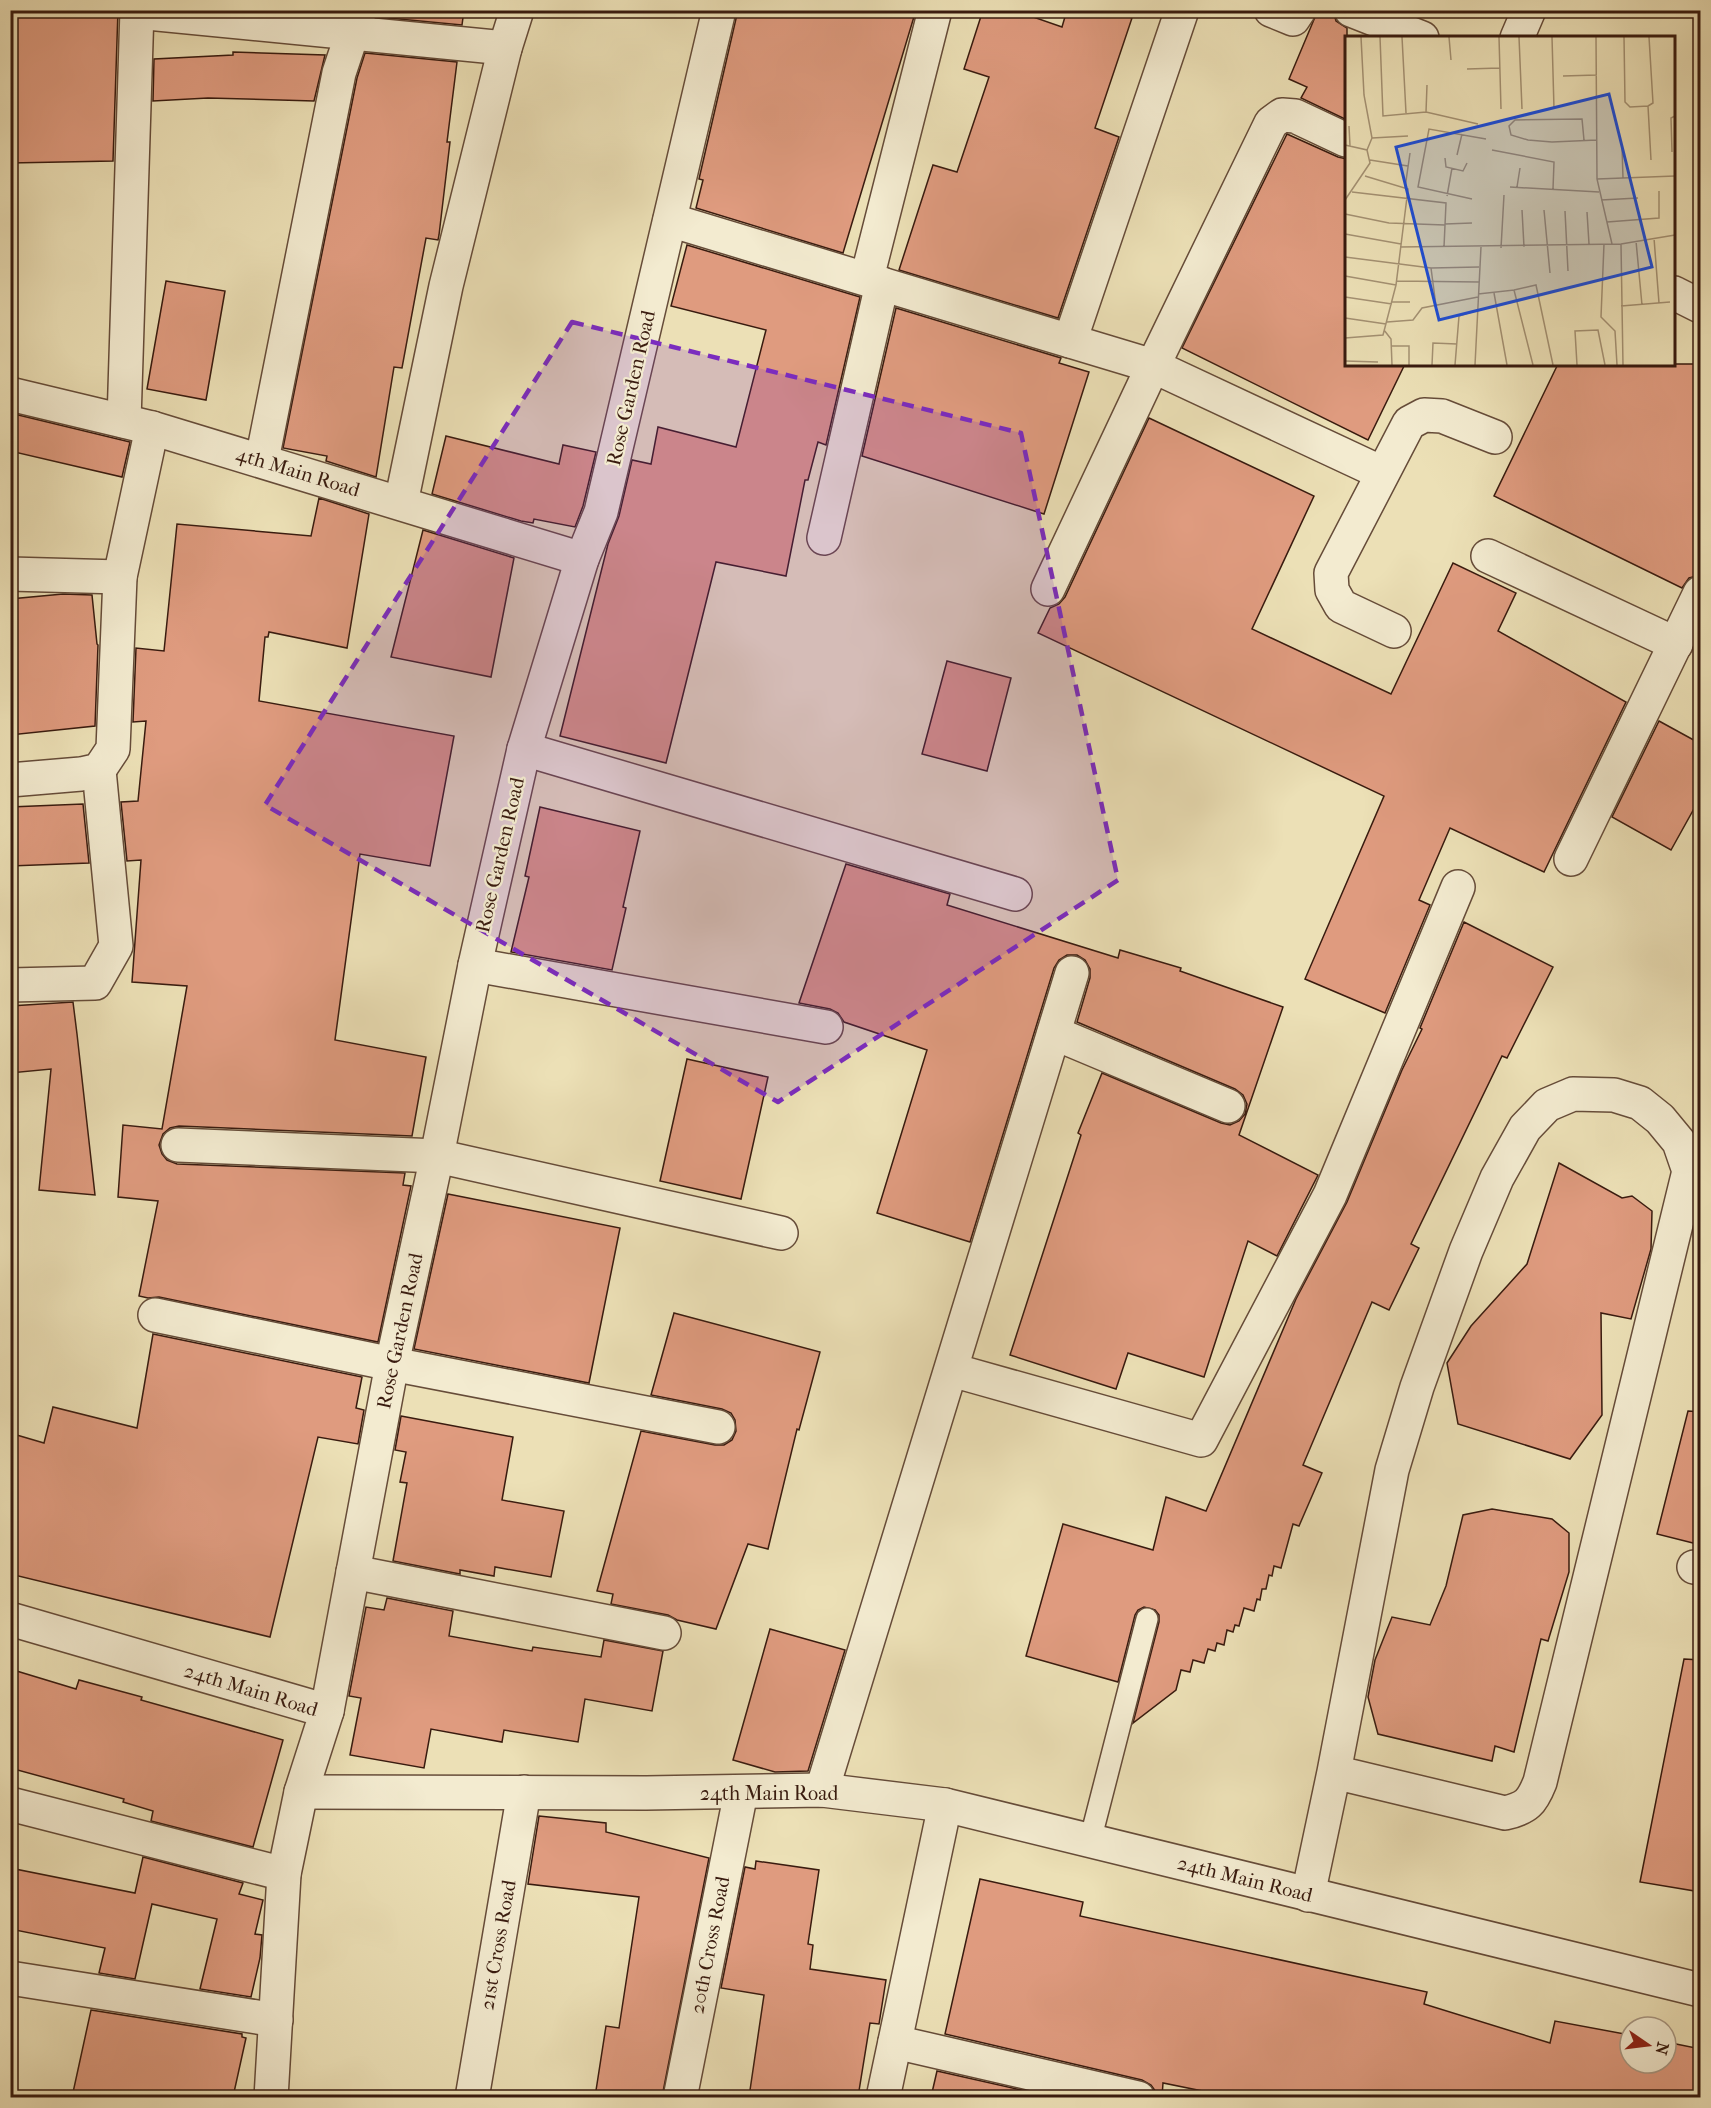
<svg xmlns="http://www.w3.org/2000/svg" width="1711" height="2108" font-family="'IM FELL French Canon',serif">
<style>
.building{fill:#df9b7f;stroke:#391b0f;stroke-width:1.5}
.lines{fill:none;stroke-linecap:round;stroke-linejoin:round}
.service-casing{stroke:#664c39;stroke-width:24}
.minor-casing{stroke:#664c39;stroke-width:36}
.tertiary-casing{stroke:#664c39;stroke-width:36}
.service{stroke:#f3ebd0;stroke-width:21}
.minor{stroke:#f3ebd0;stroke-width:33}
.tertiary{stroke:#f3ebd0;stroke-width:33}
.marked{fill:#7b2cbf;fill-opacity:0.2;stroke:#7b2cbf;stroke-width:4.5;stroke-dasharray:12 8;stroke-linejoin:round}
.labels{text-anchor:middle;dominant-baseline:central;stroke-width:4.5;stroke-linejoin:round;paint-order:stroke}
.street-label{font-size:20px;fill:#391b0f;stroke:#f3ebd0}
.inset-road{fill:none;stroke:#a49173;stroke-width:1.5}
.view{fill:#1d4ed8;fill-opacity:0.15;stroke:#1d4ed8;stroke-width:3}
.inset-edge{fill:none;stroke:#391b0f;stroke-width:3}
</style>
<rect width="100%" height="100%" fill="#ece0b6"/>
<filter id="stains"><feTurbulence type="fractalNoise" baseFrequency=".00333" numOctaves="4"/><feColorMatrix values="0 0 0 0 .2 0 0 0 0 .09 0 0 0 0 .02 0 0 0 .5 -.17"/></filter>
<radialGradient id="worn" r=".72"><stop offset=".6" stop-color="#630" stop-opacity="0"/><stop offset="1" stop-color="#630" stop-opacity=".3"/></radialGradient>
<g class="building">
<polygon points="10,10 118,10 113,161 10,163"/>
<polygon points="378,10 464,10 462,25 378,17"/>
<polygon points="738,10 916,10 843,253 696,208 703,180 699,179"/>
<polygon points="983,10 1013,10 1062,27 1067,10 1109,10 1132,18 1095,128 1119,137 1058,318 899,270 933,165 957,172 989,77 964,69"/>
<polygon points="1318,10 1333,10 1336,21 1347,28 1347,120 1301,98 1307,87 1289,79"/>
<polygon points="233,52 325,55 314,101 208,98 153,101 154,59 233,55"/>
<polygon points="365,53 457,62 447,142 450,142 439,235 438,240 426,238 402,368 394,367 376,477 326,461 327,456 283,448 357,78"/>
<polygon points="1287,134 1338,157 1347,159 1347,364 1405,364 1368,440 1182,348"/>
<polygon points="687,245 860,297 826,445 818,442 808,480 805,480 786,576 716,562 666,763 560,736 608,544 619,516 632,460 651,464 658,427 736,447 766,330 671,306"/>
<polygon points="166,281 225,291 206,400 147,389"/>
<polygon points="896,308 1061,358 1059,363 1089,372 1044,514 862,456"/>
<polygon points="1558,364 1701,364 1701,575 1689,578 1682,588 1494,496"/>
<polygon points="10,413 130,442 122,477 10,451"/>
<polygon points="1149,418 1314,496 1252,629 1391,694 1453,563 1516,593 1498,631 1626,702 1544,872 1450,828 1419,900 1430,905 1385,1013 1305,979 1384,796 1038,633 1050,608 1059,604 1065,597"/>
<polygon points="446,436 559,464 563,445 596,452 583,506 575,527 534,519 533,523 521,521 432,494"/>
<polygon points="319,498 369,514 347,648 269,632 268,637 265,637 259,701 454,736 430,866 360,854 335,1040 426,1057 412,1136 179,1126 170,1128 163,1134 159,1145 162,1154 167,1160 177,1164 405,1173 403,1185 411,1186 378,1342 159,1297 148,1298 139,1296 158,1201 118,1197 123,1125 162,1129 187,986 132,982 141,860 127,861 121,802 138,801 146,721 133,722 136,648 164,651 177,524 311,536"/>
<polygon points="423,530 514,558 491,677 391,657"/>
<polygon points="63,594 92,595 97,644 98,645 95,726 10,735 10,599"/>
<polygon points="947,661 1011,678 987,771 922,754"/>
<polygon points="1659,721 1701,744 1701,796 1671,850 1612,817"/>
<polygon points="83,804 89,863 10,866 10,807"/>
<polygon points="540,807 640,831 623,907 626,908 612,970 511,952 529,877 525,876"/>
<polygon points="846,864 950,894 947,905 1118,958 1120,950 1181,968 1180,971 1283,1007 1239,1135 1318,1175 1277,1256 1248,1241 1204,1377 1128,1353 1116,1389 1010,1355 1081,1135 1078,1133 1102,1073 1221,1123 1230,1125 1239,1121 1245,1114 1247,1104 1243,1095 1235,1089 1077,1022 1090,978 1090,969 1085,960 1077,955 1067,955 1059,960 1054,968 970,1242 877,1213 927,1050 844,1022 838,1013 830,1009 799,1003"/>
<polygon points="1464,922 1553,967 1507,1058 1502,1056 1411,1244 1419,1248 1389,1310 1372,1302 1303,1465 1322,1473 1299,1526 1293,1524 1281,1568 1274,1566 1272,1576 1269,1575 1266,1589 1262,1589 1260,1600 1257,1599 1254,1611 1244,1608 1239,1626 1235,1625 1233,1632 1227,1630 1224,1645 1217,1643 1215,1651 1208,1649 1204,1663 1193,1660 1190,1672 1181,1670 1176,1690 1133,1723 1159,1622 1159,1615 1155,1610 1144,1607 1138,1610 1135,1615 1118,1682 1026,1656 1063,1524 1153,1550 1166,1497 1206,1511 1296,1299 1347,1202 1402,1070 1422,1029 1420,1028"/>
<polygon points="73,1002 77,1034 95,1195 39,1190 51,1069 10,1073 10,1006"/>
<polygon points="687,1059 768,1077 741,1199 660,1181"/>
<polygon points="1559,1163 1622,1198 1632,1196 1652,1211 1651,1249 1631,1319 1601,1313 1602,1415 1570,1459 1458,1424 1447,1363 1471,1326 1527,1264"/>
<polygon points="448,1194 620,1228 589,1383 414,1349"/>
<polygon points="674,1313 820,1352 799,1430 797,1429 768,1549 748,1544 716,1629 677,1620 668,1615 611,1604 613,1594 597,1591 641,1431 715,1445 724,1445 732,1440 736,1431 735,1420 731,1413 722,1409 651,1395"/>
<polygon points="153,1334 362,1377 356,1408 364,1410 358,1444 318,1437 270,1637 10,1574 10,1433 44,1443 53,1407 137,1428"/>
<polygon points="1688,1411 1701,1412 1701,1545 1657,1534"/>
<polygon points="401,1416 513,1437 502,1500 564,1511 551,1577 495,1567 494,1576 460,1570 460,1574 393,1561 407,1483 400,1482 406,1452 395,1450"/>
<polygon points="1492,1509 1552,1519 1569,1533 1569,1572 1548,1641 1541,1639 1514,1752 1495,1746 1492,1761 1378,1734 1368,1697 1375,1660 1392,1617 1430,1625 1446,1586 1463,1515"/>
<polygon points="387,1598 453,1611 449,1636 532,1651 533,1647 601,1657 604,1640 663,1651 652,1711 585,1699 578,1742 504,1730 502,1742 431,1729 424,1768 350,1755 361,1698 349,1696 366,1607 384,1610"/>
<polygon points="770,1629 845,1650 808,1771 775,1772 733,1760"/>
<polygon points="1684,1659 1701,1660 1701,1892 1640,1882"/>
<polygon points="10,1669 76,1689 79,1680 142,1697 141,1700 283,1740 253,1847 151,1821 153,1811 123,1802 124,1799 10,1768"/>
<polygon points="539,1816 606,1823 606,1832 709,1858 662,2097 595,2097 606,2026 619,2028 639,1897 528,1884"/>
<polygon points="143,1857 243,1883 239,1894 263,1900 255,1934 262,1935 260,1958 251,1997 200,1989 217,1919 152,1904 135,1979 99,1973 105,1948 10,1929 10,1868 135,1893"/>
<polygon points="756,1861 819,1870 808,1944 813,1945 810,1969 886,1980 879,2024 870,2023 858,2097 749,2097 764,1995 721,1988 745,1867 755,1869"/>
<polygon points="980,1879 1083,1902 1080,1916 1427,1992 1424,2004 1550,2043 1555,2021 1630,2035 1630,2063 1666,2063 1666,2042 1701,2049 1701,2097 1232,2097 1163,2083 1162,2097 1156,2097 1156,2092 1151,2085 1142,2080 945,2034"/>
<polygon points="91,2010 242,2034 242,2037 246,2038 233,2097 72,2097"/>
<polygon points="937,2071 1052,2097 931,2097"/>
</g>
<g class="lines">
<defs>
<polyline id="service" points="1090,1841 1147,1619"/>
<g id="minor">
<polyline points="1271,10 1293,19 1299,10"/>
<polyline points="1351,10 1422,38"/>
<polyline points="137,12 505,48"/>
<polyline points="1517,38 1529,10"/>
<polyline points="670,220 1070,341 1182,10"/>
<polyline points="867,278 935,10"/>
<polyline points="1674,293 1700,306"/>
<polyline points="1070,341 1153,366 1382,473"/>
<polyline points="10,394 152,428 582,559"/>
<polyline points="124,421 137,10"/>
<polyline points="262,460 339,73 360,10"/>
<polyline points="401,503 446,286 505,48 517,10"/>
<polyline points="824,538 882,284"/>
<polyline points="1488,556 1676,644"/>
<polyline points="10,574 120,577"/>
<polyline points="1048,589 1153,366 1271,123 1282,115 1295,116 1346,140"/>
<polyline points="1394,631 1341,606 1332,590 1331,573 1409,423 1424,415 1442,416 1495,437"/>
<polyline points="524,749 1015,894"/>
<polyline points="10,780 81,774 99,770 113,749 120,577 152,428"/>
<polyline points="1571,859 1700,593"/>
<polyline points="475,965 826,1027"/>
<polyline points="10,985 95,983 116,946 99,770"/>
<polyline points="1054,1033 1228,1106"/>
<polyline points="178,1145 437,1156 781,1233"/>
<polyline points="155,1315 392,1364 718,1427"/>
<polyline points="952,1370 1201,1440 1330,1195 1458,887"/>
<polyline points="1694,1567 1700,1568"/>
<polyline points="353,1572 664,1633"/>
<polyline points="327,1711 392,1364 437,1156 475,965 524,749 582,559 601,512 719,10"/>
<polyline points="822,1790 1072,973"/>
<path d="M1308,1895L1334,1772L1392,1470L1417,1387L1466,1251L1497,1178L1525,1128L1547,1105L1573,1094L1614,1095L1640,1103L1660,1119L1679,1142L1689,1171L1540,1782C1532,1802 1527,1808 1505,1813L1334,1772"/>
<polyline points="10,1978 276,2020"/>
<polyline points="895,2042 1138,2098"/>
<polyline points="472,2098 524,1792"/>
<polyline points="680,2098 741,1792"/>
<polyline points="883,2098 945,1805"/>
</g>
<g id="tertiary">
<polyline points="10,1619 327,1711 301,1792 284,1874 271,2098"/>
<polyline points="301,1792 646,1793 822,1790 945,1805 1700,1990"/>
<polyline points="10,1804 284,1874"/>
</g>
</defs>
<use href="#service" class="service-casing"/>
<use href="#minor" class="minor-casing"/>
<use href="#tertiary" class="tertiary-casing"/>
<use href="#service" class="service"/>
<use href="#minor" class="minor"/>
<use href="#tertiary" class="tertiary"/>
</g>
<path class="marked" d="M572,322L1021,433L1118,880L778,1102L265,805Z"/>
<g class="labels">
<g class="street-label">
<text transform="translate(631 388) rotate(-77)">Rose Garden Road</text>
<text transform="translate(298 472) rotate(17)">4th Main Road</text>
<text transform="translate(500 855) rotate(-77)">Rose Garden Road</text>
<text transform="translate(400 1331) rotate(-78)">Rose Garden Road</text>
<text transform="translate(251 1690) rotate(17)">24th Main Road</text>
<text x="769" y="1793">24th Main Road</text>
<text transform="translate(1245 1879) rotate(14)">24th Main Road</text>
<text transform="translate(498 1945) rotate(-80)">21st Cross Road</text>
<text transform="translate(710 1945) rotate(-79)">20th Cross Road</text>
</g>
</g>
<g transform="translate(1345 36)">
<rect width="330" height="330" fill="#ece0b6"/>
<path class="inset-road" d="M16,1L19,59L27,102L22,114M35,1L38,80L81,76L133,88M57,1L61,77M104,1L106,24M154,1L156,73M174,1L177,73M207,1L209,73M251,1L252,143L267,208M279,1L280,66L285,71L303,70L306,124M122,33L155,32M218,40L252,39M303,70L308,67L304,1M81,76L82,49M4,90L5,110M27,102L63,100M239,104L237,83L170,84L164,90L166,99L183,104L207,106L252,104M0,109L22,114L25,127L0,164M277,111L278,142M147,114L209,126L208,153M327,116L326,82L330,80M112,119L117,98M100,122L101,131L118,135L122,127M25,124L63,130M252,143L330,140M165,151L254,156M172,151L175,132M60,152L65,117M7,156L101,167L99,211M102,160L107,132M127,163L73,151L84,93L141,103M256,164L293,162M177,174L179,211M199,174L205,237M220,175L223,235M242,176L244,208M0,178L44,187L100,189M262,186L314,182V155M100,188L127,187M0,198L56,208M309,202L314,267M291,205L297,269M259,208L256,281L270,295L272,329M276,208L278,329M55,211L276,208L330,199M156,212L159,159M0,221L86,232L134,231M86,232L91,270M0,240L51,249M51,245L134,246M169,254L191,249L208,329M149,257L162,329M133,258L169,254L188,329M0,261L47,268M47,266H65M276,270L325,266M0,282L41,288M42,286L68,284L77,272L133,261M39,294L46,303L47,329M0,302L38,299L51,249L63,153L20,140M47,310H64V329M0,325L33,326M87,329L88,307L112,308M110,329L114,280L133,274M130,329L136,211M232,329L230,295L253,294L260,329"/>
<path class="view" d="M264,58L307,231L94,284L51,111Z"/>
<rect width="330" height="330" class="inset-edge"/>
</g>
<rect width="1711" height="2108" fill="none" stroke="#ece0b6" stroke-width="36"/>
<rect x="12" y="12" width="1687" height="2084" fill="none" stroke="#391b0f" stroke-width="3"/>
<rect x="18" y="18" width="1675" height="2072" fill="none" stroke="#391b0f" stroke-width="1.5"/>
<g transform="translate(1648 2045) rotate(104)"><circle r="28" fill="#f3ebd0" stroke="#a99883" stroke-width="1.5"/>
<path d="M0-4.5L10 22L0 15L-10 22Z" fill="#8f2418"/>
<text y="-9" font-size="16" font-weight="bold" text-anchor="middle" fill="#391b0f">N</text>
</g>
<rect width="100%" height="100%" filter="url(#stains)"/>
<rect width="100%" height="100%" fill="url(#worn)"/>
</svg>
